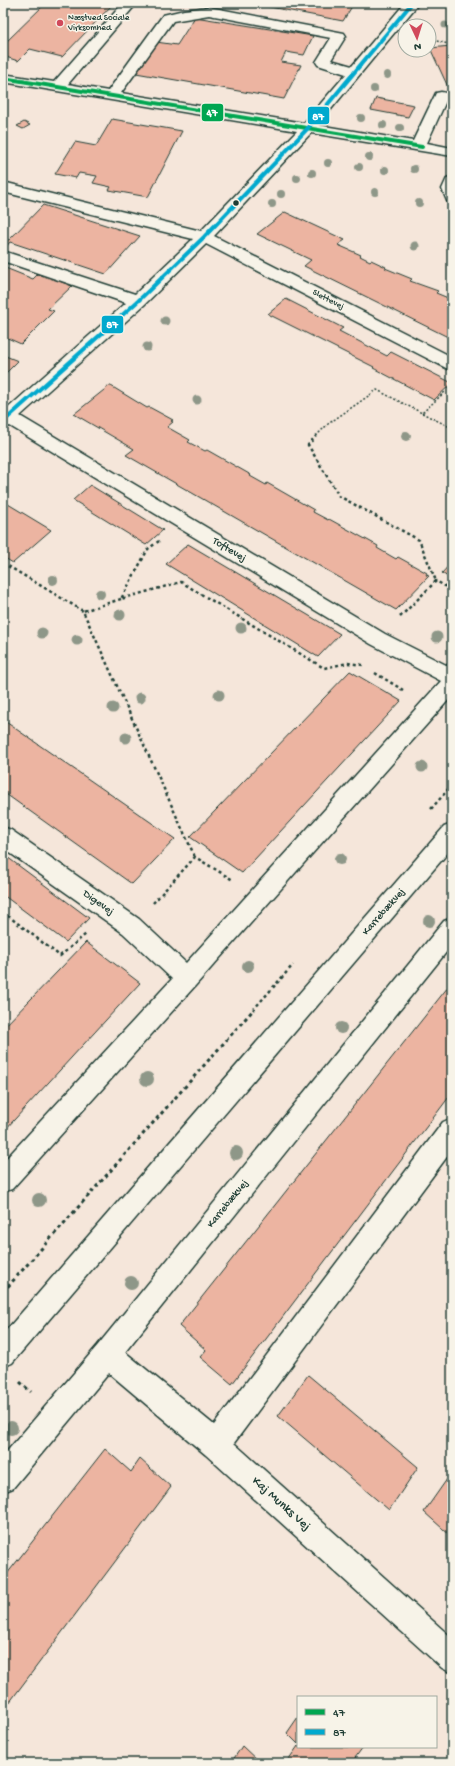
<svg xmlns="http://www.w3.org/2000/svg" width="455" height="1766" font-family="'Gochi Hand',sans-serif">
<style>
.building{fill:#ecb4a1;stroke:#1f3d34}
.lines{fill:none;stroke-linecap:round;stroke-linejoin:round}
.minor-casing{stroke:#1f3d34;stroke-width:3}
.path-far2{stroke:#1f3d34;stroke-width:1.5;stroke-dasharray:2 2;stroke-linecap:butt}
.path-far1{stroke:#1f3d34;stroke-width:2.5;stroke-dasharray:3 3;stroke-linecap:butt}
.path{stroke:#1f3d34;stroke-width:3;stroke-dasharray:3.5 3.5;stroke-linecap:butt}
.minor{fill:#f7f3e8;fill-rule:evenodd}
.bus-1-casing{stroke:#f7f3e8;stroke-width:6}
.bus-2-casing{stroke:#f7f3e8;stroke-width:6}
.bus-1{stroke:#00a651;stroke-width:4}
.bus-2{stroke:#00a9ce;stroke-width:4}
.tree{fill:#8e9788}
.poi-dot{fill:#d1495b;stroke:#f7f3e8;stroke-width:1.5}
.bus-dot{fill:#1f3d34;stroke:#f7f3e8;stroke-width:1.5}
.labels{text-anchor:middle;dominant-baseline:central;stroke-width:3;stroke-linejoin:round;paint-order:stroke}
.far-poi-label{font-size:9px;fill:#1f3d34;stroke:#f7f3e8;text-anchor:start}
.far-street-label{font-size:9px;fill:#1f3d34;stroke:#f7f3e8}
.street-label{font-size:11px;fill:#1f3d34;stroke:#f7f3e8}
.near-street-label{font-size:13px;fill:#1f3d34;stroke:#f7f3e8}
.line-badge{stroke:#f7f3e8;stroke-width:1.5}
.badge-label{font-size:11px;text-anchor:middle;font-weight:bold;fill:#fff}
</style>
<rect width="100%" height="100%" fill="#f5e6da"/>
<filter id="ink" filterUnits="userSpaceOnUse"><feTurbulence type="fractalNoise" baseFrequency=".025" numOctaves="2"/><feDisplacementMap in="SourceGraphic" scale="8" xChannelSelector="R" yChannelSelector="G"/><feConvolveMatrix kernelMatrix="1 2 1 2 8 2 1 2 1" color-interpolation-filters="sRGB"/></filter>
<g filter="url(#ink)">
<g class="building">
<polygon points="46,3 114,3 62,57 30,49 18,61 3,56 3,47 7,43 6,42"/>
<polygon points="249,3 354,3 343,21"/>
<polygon points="195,17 313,36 304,55 286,52 281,62 301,65 284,99 136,73 156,42 177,45"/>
<polygon points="451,46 452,87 448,87 430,48"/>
<polygon points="376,98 414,105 408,117 371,110"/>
<polygon points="112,119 182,131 148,197 109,190 111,187 93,183 97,176 79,173 76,178 55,174 75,142 96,146"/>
<polygon points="24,122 30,125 23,129 17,126"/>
<polygon points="43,205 140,236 106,274 10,242 5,248 3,247 3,238 9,240"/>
<polygon points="285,212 345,240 338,245 361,255 360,256 370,261 371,260 386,267 385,268 412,279 410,281 438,291 436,293 448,298 449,297 452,298 452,339 304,266 311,260 257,234"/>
<polygon points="3,267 33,279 39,273 72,286 48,309 54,311 21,344 3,336"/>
<polygon points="286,299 343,328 339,331 387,356 391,352 452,383 434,400 373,368 374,367 268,314"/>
<polygon points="3,355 18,361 3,376"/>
<polygon points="109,386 111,386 147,408 149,407 173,420 171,421 173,422 167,427 190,440 188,442 205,451 207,450 251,475 250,476 266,485 267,483 314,510 313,512 328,520 329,519 378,546 377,548 396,559 398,557 427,573 426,575 429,576 396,610 126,455 134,449 74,414"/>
<polygon points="90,485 163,530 146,545 73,500"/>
<polygon points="3,501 51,530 13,563 3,557"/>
<polygon points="188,544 340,634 318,657 166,564"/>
<polygon points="452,562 452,580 442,573"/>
<polygon points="350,671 401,701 242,873 190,837"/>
<polygon points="3,720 175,839 132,884 3,792"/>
<polygon points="3,854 89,918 66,942 3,895"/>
<polygon points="86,942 140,983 3,1132 3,1028"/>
<polygon points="452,982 452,1093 232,1384 200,1357 206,1350 179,1326"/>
<polygon points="308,1375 418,1467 389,1510 278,1416"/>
<polygon points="105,1449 131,1472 140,1459 171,1487 3,1711 3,1579"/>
<polygon points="452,1472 452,1537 424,1512"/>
<polygon points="298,1717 298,1744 287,1733"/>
<polygon points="242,1746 260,1763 231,1763"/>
<polygon points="298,1746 298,1747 363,1747 355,1758 360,1763 286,1763"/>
</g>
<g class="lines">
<defs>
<g id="minor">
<path d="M123,3H137L68,84L108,91L163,15L184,10L209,7L344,33L346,36L331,60L352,66L405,3H419L318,125L413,141L436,93L441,92L452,94V102L446,101L427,143L452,148V156L311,133L214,236L452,357V370L446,368L206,244L144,305L20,416L385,634L452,668V696L195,986L12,1189L3,1192V1162L172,979L123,933L3,848V827L11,830L139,919L186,963L441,681L371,644L10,426L3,428V408L7,409L126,303L3,261V251L135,294L193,239L3,192V182L201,231L297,131L3,82V74L54,82ZM209,15L331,38L316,62L318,65L346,74L304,123L121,93L173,21Z"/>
<polygon points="452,176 452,203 447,201 442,189 447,178"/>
<polygon points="452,824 452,848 12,1363 3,1367 3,1334 444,827"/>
<polygon points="452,918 452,945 125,1352 214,1425 443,1122 452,1118 452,1150 234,1443 452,1638 452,1673 442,1668 206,1455 109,1373 13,1488 3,1492 3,1456 98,1345 444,921"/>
</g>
</defs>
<use href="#minor" class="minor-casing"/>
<g class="path-far2">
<polyline points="429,39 452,45"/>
<polyline points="422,413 452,428"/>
<polyline points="316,436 328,424 377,390 422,413 446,391"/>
</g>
<g class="path-far1">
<polyline points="317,435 308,445 339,496 419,540 436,581"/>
<polyline points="159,541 148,549 121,599 181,582 324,668 348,663 363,665"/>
<polyline points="3,563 83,611"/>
<polyline points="121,599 83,611 195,857"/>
<polyline points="400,617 436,581 452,590"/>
<polyline points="375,673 403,690"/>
<polyline points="431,809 452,785"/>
<polyline points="153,903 195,857 233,880"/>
<polyline points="3,912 60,956 86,934"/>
<polyline points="253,1010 293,965"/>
</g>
<g class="path">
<polyline points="3,1292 254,1009"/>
<polyline points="20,1382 31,1392"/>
</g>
<use href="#minor" class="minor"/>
<defs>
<polyline id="bus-1" points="3,78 422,147"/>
<polyline id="bus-2" points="3,422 138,301 204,237 308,128 412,3"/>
</defs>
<use href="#bus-1" class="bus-1-casing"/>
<use href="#bus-2" class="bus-2-casing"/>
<use href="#bus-1" class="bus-1"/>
<use href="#bus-2" class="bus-2"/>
</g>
<g class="tree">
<circle cx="445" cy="25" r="3.5"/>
<circle cx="387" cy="75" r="4"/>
<circle cx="374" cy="89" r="4"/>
<circle cx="361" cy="118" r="4"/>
<circle cx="383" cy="125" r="4"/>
<circle cx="400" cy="128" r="4"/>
<circle cx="369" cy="157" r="4"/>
<circle cx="328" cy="163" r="4"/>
<circle cx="359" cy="167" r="4"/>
<circle cx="414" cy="169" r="4"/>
<circle cx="385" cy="170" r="4"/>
<circle cx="312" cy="173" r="4"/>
<circle cx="297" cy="178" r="4"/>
<circle cx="375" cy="192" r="4"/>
<circle cx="281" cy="194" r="4"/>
<circle cx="419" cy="203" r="4"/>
<circle cx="272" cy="204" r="4"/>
<circle cx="415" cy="246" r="4.5"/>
<circle cx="165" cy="321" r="4.5"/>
<circle cx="147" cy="347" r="4.5"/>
<circle cx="197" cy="400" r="4.5"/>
<circle cx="406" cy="436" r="5"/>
<circle cx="53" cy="580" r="5"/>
<circle cx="100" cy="594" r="5"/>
<circle cx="120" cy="615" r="5.5"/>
<circle cx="241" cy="628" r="5.5"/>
<circle cx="42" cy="633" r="5.5"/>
<circle cx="437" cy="637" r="5.5"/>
<circle cx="77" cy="640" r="5.5"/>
<circle cx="219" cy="695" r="5.5"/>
<circle cx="140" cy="698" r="5.5"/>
<circle cx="113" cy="708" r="5.5"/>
<circle cx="126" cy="738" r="5.5"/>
<circle cx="422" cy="767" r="5.5"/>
<circle cx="340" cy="859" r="6"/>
<circle cx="429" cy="921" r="6"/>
<circle cx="248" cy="966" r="6"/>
<circle cx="341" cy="1028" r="6"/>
<circle cx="147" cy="1079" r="7"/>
<circle cx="236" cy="1153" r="7"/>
<circle cx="39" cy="1200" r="7"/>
<circle cx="131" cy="1283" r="7"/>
<circle cx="11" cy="1428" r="7"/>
</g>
</g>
<circle class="poi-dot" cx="60" cy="23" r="4"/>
<circle class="bus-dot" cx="236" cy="203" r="3.5"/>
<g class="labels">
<g class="far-poi-label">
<text x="68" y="18">Næstved Sociale<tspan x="68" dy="10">Virksomhed</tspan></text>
</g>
<g class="far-street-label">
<text transform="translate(328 300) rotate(27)">Slettevej</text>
</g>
<g class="street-label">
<text transform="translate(229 550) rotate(31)">Toftevej</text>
<text transform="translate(98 903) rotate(35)">Digevej</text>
<text transform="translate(384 912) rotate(-49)">Karrebækvej</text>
<text transform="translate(228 1204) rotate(-51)">Karrebækvej</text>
</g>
<g class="near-street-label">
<text transform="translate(281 1504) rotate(42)">Kaj Munks Vej</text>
</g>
</g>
<g class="line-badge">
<rect x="201" y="103" width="23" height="19" rx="4" fill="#00a651"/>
<rect x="307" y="106" width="23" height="19" rx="4" fill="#00a9ce"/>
<rect x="101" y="315" width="23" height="19" rx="4" fill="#00a9ce"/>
</g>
<g class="badge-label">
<text x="212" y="116">47</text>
<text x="318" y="120">87</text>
<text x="112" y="328">87</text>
</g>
<rect width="455" height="1766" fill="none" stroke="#f7f3e8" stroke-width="16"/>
<rect x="8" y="8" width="439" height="1750" fill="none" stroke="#1f3d34" stroke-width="1.5" filter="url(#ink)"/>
<rect x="297" y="1696" width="140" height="52" fill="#f7f3e8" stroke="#a1aaa0"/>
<rect x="305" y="1709" width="20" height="6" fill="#00a651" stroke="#a1aaa0"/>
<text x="333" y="1716" font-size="12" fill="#1f3d34">47</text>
<rect x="305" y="1729" width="20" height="6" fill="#00a9ce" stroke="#a1aaa0"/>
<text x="333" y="1736" font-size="12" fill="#1f3d34">87</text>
<g transform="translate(417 38) rotate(176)"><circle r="19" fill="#f7f3e8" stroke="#a1aaa0"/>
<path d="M0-3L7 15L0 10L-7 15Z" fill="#d1495b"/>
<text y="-6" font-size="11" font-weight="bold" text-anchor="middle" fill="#1f3d34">N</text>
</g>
</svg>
